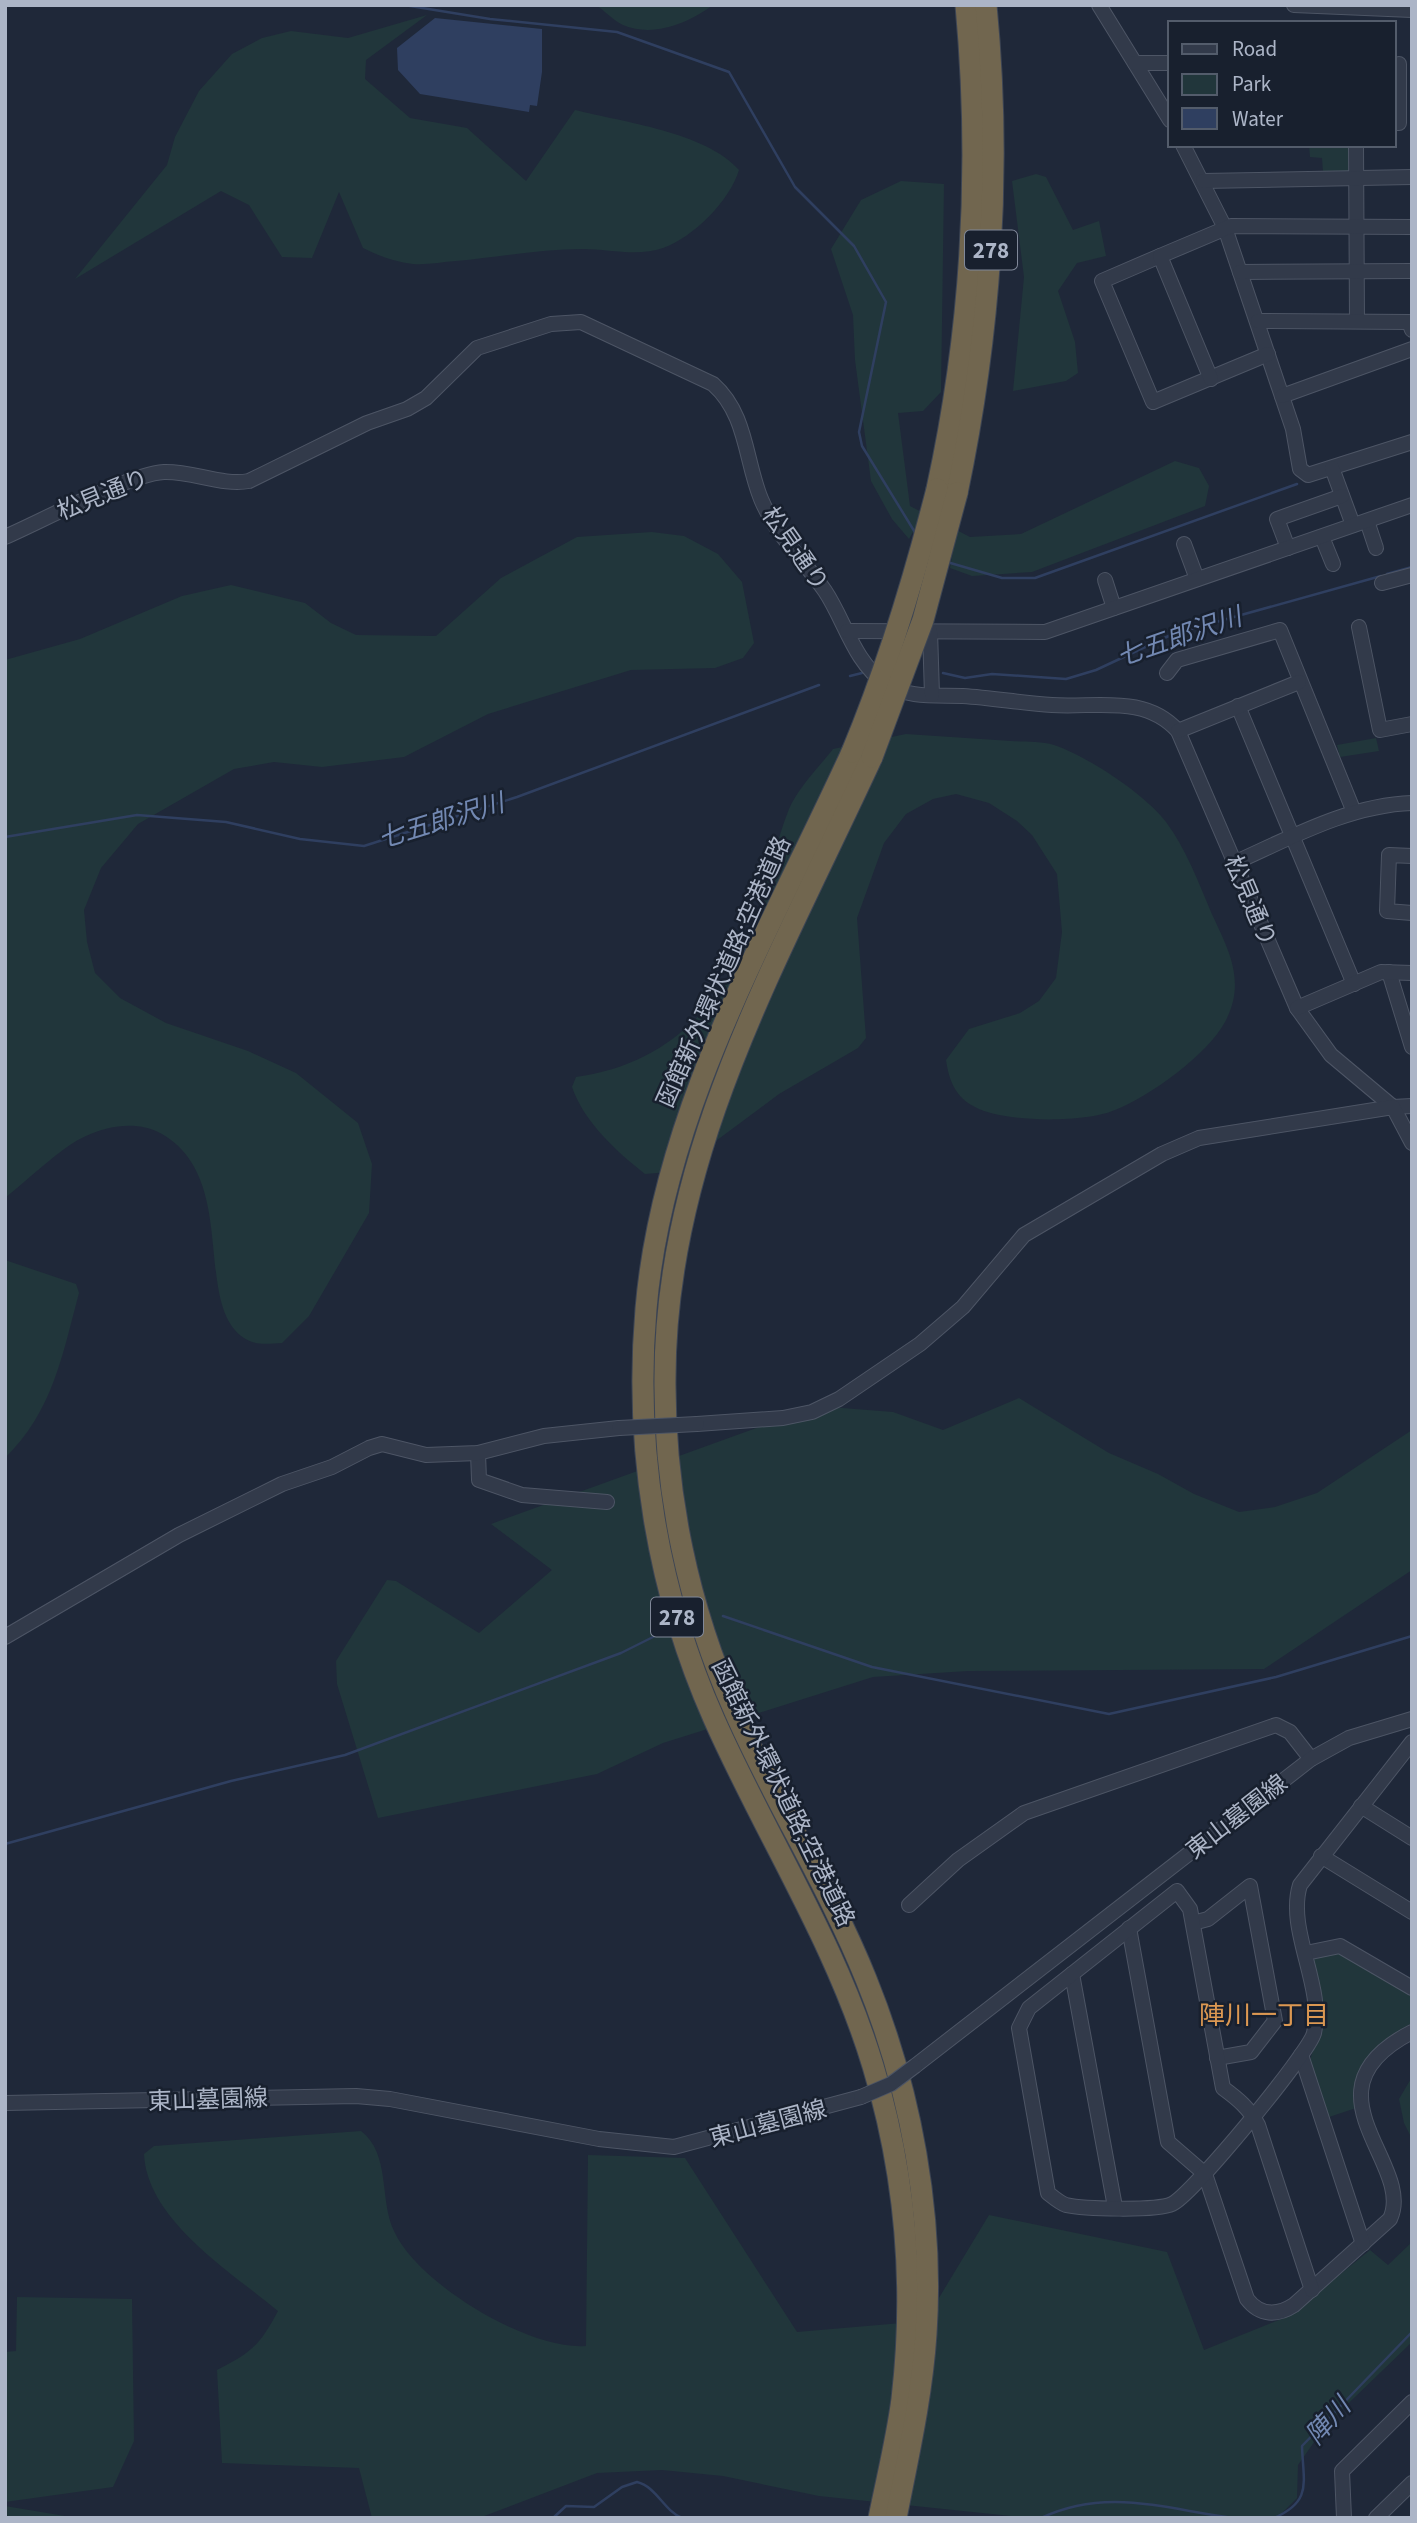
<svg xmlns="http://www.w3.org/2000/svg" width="1417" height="2523" font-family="'Source Sans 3','Noto Sans JP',sans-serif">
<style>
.green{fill:#21363b}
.water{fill:#2f3f60}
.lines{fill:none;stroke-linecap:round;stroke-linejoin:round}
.stream{stroke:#2f3f60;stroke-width:2.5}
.minor-casing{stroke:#4d5565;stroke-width:16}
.highway-casing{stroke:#3d4554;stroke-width:23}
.minor{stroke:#323a4a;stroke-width:14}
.highway{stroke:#71664f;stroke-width:21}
.minor-bridge-casing{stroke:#4d5565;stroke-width:16;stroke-linecap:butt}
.highway-bridge-casing{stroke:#3d4554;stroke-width:23;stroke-linecap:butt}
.minor-bridge{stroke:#323a4a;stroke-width:14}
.highway-bridge{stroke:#71664f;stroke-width:21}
.labels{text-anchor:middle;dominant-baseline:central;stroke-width:5;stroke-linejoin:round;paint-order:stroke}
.shield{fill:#18202e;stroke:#808899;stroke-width:2}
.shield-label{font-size:23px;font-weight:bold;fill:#acb5c7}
.street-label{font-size:24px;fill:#acb5c7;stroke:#18202e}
.water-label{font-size:26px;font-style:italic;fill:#7288b2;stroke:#18202e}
.neighbourhood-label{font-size:26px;fill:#dc9852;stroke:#18202e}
</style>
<rect width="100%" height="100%" fill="#1f2839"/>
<g class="green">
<path d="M596,5H713C688,23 654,38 623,25C614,21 605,11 596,5Z"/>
<path d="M427,15L366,60L365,79L410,118L467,128L526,181L575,110C622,122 706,132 739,170C730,200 694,237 663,248C638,257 609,249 583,249C541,249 498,257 456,261C442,262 427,265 413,264C395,262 379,256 363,248L339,192L312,258L282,257L249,205L221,191L75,279L167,165L175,137L199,91L232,54L262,38L291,31L348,38Z"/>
<polygon points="1309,145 1351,145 1351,169 1348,172 1323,172 1322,158 1310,157"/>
<polygon points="1036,174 1046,177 1073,230 1099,221 1106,256 1077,263 1058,291 1075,342 1078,373 1066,381 1013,391 1024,277 1012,181"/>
<polygon points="901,181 944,184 941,392 923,411 898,413 910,506 970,537 1021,534 1175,461 1199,468 1209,486 1205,506 1032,572 972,576 950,568 955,539 917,525 909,539 892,519 871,481 855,360 853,315 831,249 861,200"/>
<path d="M652,532L684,536L718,554L742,582L754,643L743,658L715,668L631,670L488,714L404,757L322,767L274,762L234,769L138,824L101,868L84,910L87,942L95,973L120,998L166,1023L248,1051L296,1073L358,1123L372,1164L369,1213L309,1316L282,1343C266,1344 254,1346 241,1336C194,1298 238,1178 162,1134C139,1121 110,1125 86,1136C62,1146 27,1181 5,1198V660L80,639L182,596L231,585L305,603L331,623L356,635L436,636L501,578L577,537Z"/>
<path d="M906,734C941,736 976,739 1011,741C1025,742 1041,741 1054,745C1087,756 1145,794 1166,822C1186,849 1198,881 1211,912C1228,949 1247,981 1225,1022C1208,1054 1149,1097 1115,1110C1085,1123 1004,1123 975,1107C955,1097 949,1080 946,1060L969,1029L1020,1013L1039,1001L1056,978L1062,932L1057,874L1032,835L1017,821L989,803L956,794L933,799L906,814L884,843L857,918L866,1038L858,1048L779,1094L697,1155L669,1172L645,1174C616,1151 584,1122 572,1087L576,1077C656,1066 711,1019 745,947C766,903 771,854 789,809C798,788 819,767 833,749Z"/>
<polygon points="1376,738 1379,751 1340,757 1337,745"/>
<path d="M5,1260L76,1284L79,1293C62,1356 53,1411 5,1458Z"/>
<polygon points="1019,1398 1109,1453 1158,1474 1194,1494 1239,1512 1275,1507 1317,1493 1412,1430 1412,1570 1264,1669 968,1671 873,1677 663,1743 597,1774 378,1818 337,1684 336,1661 387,1580 396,1581 479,1633 552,1570 491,1524 817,1406 893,1412 943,1430"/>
<path d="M1340,1952L1412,1995V2023C1372,2047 1359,2061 1356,2108L1329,2117L1310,2060L1322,2023L1313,1962L1317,1956Z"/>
<polygon points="1412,2077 1412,2139 1404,2123 1399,2099"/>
<path d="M361,2131C391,2154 379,2200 394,2231C417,2283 529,2351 586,2346L588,2155L685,2158L797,2332L925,2321L989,2215L1167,2252L1204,2350L1289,2316L1370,2250L1388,2265L1412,2242V2342L1326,2425L1298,2465L1297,2498L1277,2518L1011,2516L819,2496L723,2476L662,2470L597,2473L479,2518H372L359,2468L222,2463L217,2370C251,2353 260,2345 278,2311C231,2272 147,2220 144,2154L154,2146Z"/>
<polygon points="17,2297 132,2299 134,2441 113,2487 5,2502 5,2352 16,2351"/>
<polygon points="5,2506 77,2518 5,2518"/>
</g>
<polygon class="water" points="435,18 542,29 542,72 537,106 530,105 529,112 420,94 398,70 397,48"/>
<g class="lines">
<g class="stream">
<polyline points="404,5 490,19 617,32 729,72 795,187 854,246 886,302 859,432 862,446 916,534"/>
<polyline points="947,562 1002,578 1035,578 1297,484"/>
<polyline points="1387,574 1412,567"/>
<polyline points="943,673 965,678 992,674 1066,679 1096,670 1173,634 1381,576"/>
<polyline points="850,676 862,673"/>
<polyline points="5,837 137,815 226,822 300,839 364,846 517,797 819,685"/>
<polyline points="723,1616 872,1667 1109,1714 1276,1677 1412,1636"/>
<polyline points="5,1844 231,1781 345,1755 621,1653 665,1631"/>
<path d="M553,2518L566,2506L594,2507L622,2487L637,2482C657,2487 663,2510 682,2518"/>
<path d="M1041,2518C1107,2487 1164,2509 1233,2518"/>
<path d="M1274,2518C1313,2501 1303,2482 1302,2446L1412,2332"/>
</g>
<defs>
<g id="minor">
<polyline points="1099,5 1170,120"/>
<polyline points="1294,5 1412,10"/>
<polyline points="1135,63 1170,63"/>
<polyline points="1394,123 1399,123 1399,64"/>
<polyline points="1183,145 1225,228 1293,429 1300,469 1308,475 1412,442"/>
<polyline points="1356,145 1357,321"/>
<polyline points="1203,181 1412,177"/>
<polyline points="1160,256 1102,281 1153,402 1268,354"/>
<polyline points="1240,272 1412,271"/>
<polyline points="1258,321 1409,322 1412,330"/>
<polyline points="1211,379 1160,256 1231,226 1412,227"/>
<polyline points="1282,396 1412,349"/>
<polyline points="1332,468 1353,525"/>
<polyline points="1367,521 1376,548"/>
<path d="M5,537C42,521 129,474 164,472C193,471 222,486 249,481L367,423L407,409L426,398L477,348L551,324L581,322L713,384C747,414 745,460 761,499C776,535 803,559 825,591C845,621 854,662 885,683C908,699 936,695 963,696C993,698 1022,703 1052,705C1096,708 1145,694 1178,731L1297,1008L1331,1055L1393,1107L1412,1106"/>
<polyline points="1322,537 1333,564"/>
<polyline points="1184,544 1197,579"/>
<polyline points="1288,548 1277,519 1342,496"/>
<polyline points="1105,580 1114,608"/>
<polyline points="1382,583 1412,575"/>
<polyline points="1359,627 1380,730 1412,724"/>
<polyline points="847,631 1045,632 1412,505"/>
<polyline points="930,631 932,695"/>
<polyline points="1167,673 1177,660 1280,630 1354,812"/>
<polyline points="1238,706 1354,984"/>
<polyline points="1178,731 1299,682"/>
<polyline points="1412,856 1389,855 1387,911 1412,913"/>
<path d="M1234,863C1290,838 1349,805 1412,803"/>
<polyline points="1389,972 1412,1047"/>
<polyline points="1297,1008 1381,972 1412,973"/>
<polyline points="697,1424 783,1418 812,1412 839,1399 920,1344 963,1307 1024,1235 1162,1154 1199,1138 1393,1107 1412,1143"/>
<polyline points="478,1453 479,1480 522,1495 607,1502"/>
<polyline points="5,1637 179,1535 282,1484 332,1467 369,1448 382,1444 426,1455 478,1453 544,1436 619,1428"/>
<polyline points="1361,1806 1412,1838"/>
<polyline points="1321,1856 1412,1912"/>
<polyline points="909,1905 958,1860 1024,1813 1276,1725 1290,1732 1311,1759"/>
<polyline points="1193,1923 1208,1919 1250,1886 1275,2021 1251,2052 1217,2058"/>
<path d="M1129,1928L1168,2142L1205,2174L1247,2299C1260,2316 1277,2316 1294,2305L1390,2219C1416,2164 1297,2091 1412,2032"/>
<polyline points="1306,1953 1340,1946 1412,1988"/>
<polyline points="1072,1974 1115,2207"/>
<polyline points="1301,2055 1363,2244"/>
<polyline points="915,2066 1311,1759 1349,1738 1412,1719"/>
<polyline points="5,2103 356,2096 390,2099 599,2139 674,2147 861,2097"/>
<path d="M1312,2290L1258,2125C1249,2108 1238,2099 1223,2088L1190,1909L1177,1891L1029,2008L1019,2028L1048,2193C1053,2197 1060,2203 1066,2205C1083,2209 1157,2211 1172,2204C1192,2195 1309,2053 1314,2033C1325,1987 1286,1930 1300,1885L1412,1742"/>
<polyline points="1344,2518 1342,2471 1412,2402"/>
<polyline points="1376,2518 1412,2483"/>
</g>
<g id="highway">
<path d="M937,489C972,329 981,168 966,5"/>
<path d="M957,493C991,331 1002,169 986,5"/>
<path d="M852,752C770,932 663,1108 646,1309C634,1448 657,1591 714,1719C766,1836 836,1943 873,2066C906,2175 915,2287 902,2399C897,2438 887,2478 879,2518"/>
<path d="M872,757C780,957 665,1152 665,1378C664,1492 688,1607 735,1712C775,1803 829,1887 866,1979C911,2090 934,2215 926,2334C922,2396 908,2457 896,2518"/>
</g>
</defs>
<use href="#minor" class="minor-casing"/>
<use href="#highway" class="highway-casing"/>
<use href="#minor" class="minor"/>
<use href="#highway" class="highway"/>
<defs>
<g id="minor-bridge">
<polyline points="619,1428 697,1424"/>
<polyline points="861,2097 891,2084 915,2066"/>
</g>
<g id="highway-bridge">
<path d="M852,752C888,666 914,579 937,489"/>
<polyline points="872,757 923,620 957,493"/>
</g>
</defs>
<use href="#minor-bridge" class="minor-bridge-casing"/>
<use href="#highway-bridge" class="highway-bridge-casing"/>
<use href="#minor-bridge" class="minor-bridge"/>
<use href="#highway-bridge" class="highway-bridge"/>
</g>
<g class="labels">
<g class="shield">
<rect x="965" y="230.5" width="52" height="39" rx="5"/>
<rect x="651" y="1597.5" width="52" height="39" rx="5"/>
</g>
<g class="shield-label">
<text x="991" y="250">278</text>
<text x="677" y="1617">278</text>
</g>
<g class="street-label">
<text transform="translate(103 495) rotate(-22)">松見通り</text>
<text transform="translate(795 549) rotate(55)">松見通り</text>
<text transform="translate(1250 901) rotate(67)">松見通り</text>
<text transform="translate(724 972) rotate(-66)">函館新外環状道路;空港道路</text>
<text transform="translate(783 1793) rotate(64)">函館新外環状道路;空港道路</text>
<text transform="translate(1237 1817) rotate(-38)">東山墓園線</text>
<text transform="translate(208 2100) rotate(-2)">東山墓園線</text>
<text transform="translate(768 2124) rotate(-15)">東山墓園線</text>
</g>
<g class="water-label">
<text transform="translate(1179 637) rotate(-19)">七五郎沢川</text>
<text transform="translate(441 821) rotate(-17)">七五郎沢川</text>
<text transform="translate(1328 2421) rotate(-48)">陣川</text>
</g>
<g class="neighbourhood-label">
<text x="1264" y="2015">陣川一丁目</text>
</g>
</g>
<rect width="1417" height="2523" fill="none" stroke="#acb5c7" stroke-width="14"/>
<rect x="1168" y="21" width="228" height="126" fill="#18202e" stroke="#535c6b" stroke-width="2"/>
<rect x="1182" y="44" width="35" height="10" fill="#323a4a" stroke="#535c6b" stroke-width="2"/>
<text x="1232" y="56" font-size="21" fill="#acb5c7">Road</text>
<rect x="1182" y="74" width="35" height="21" fill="#21363b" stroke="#535c6b" stroke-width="2"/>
<text x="1232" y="91" font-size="21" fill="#acb5c7">Park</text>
<rect x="1182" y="108" width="35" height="21" fill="#2f3f60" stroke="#535c6b" stroke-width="2"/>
<text x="1232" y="126" font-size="21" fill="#acb5c7">Water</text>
</svg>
